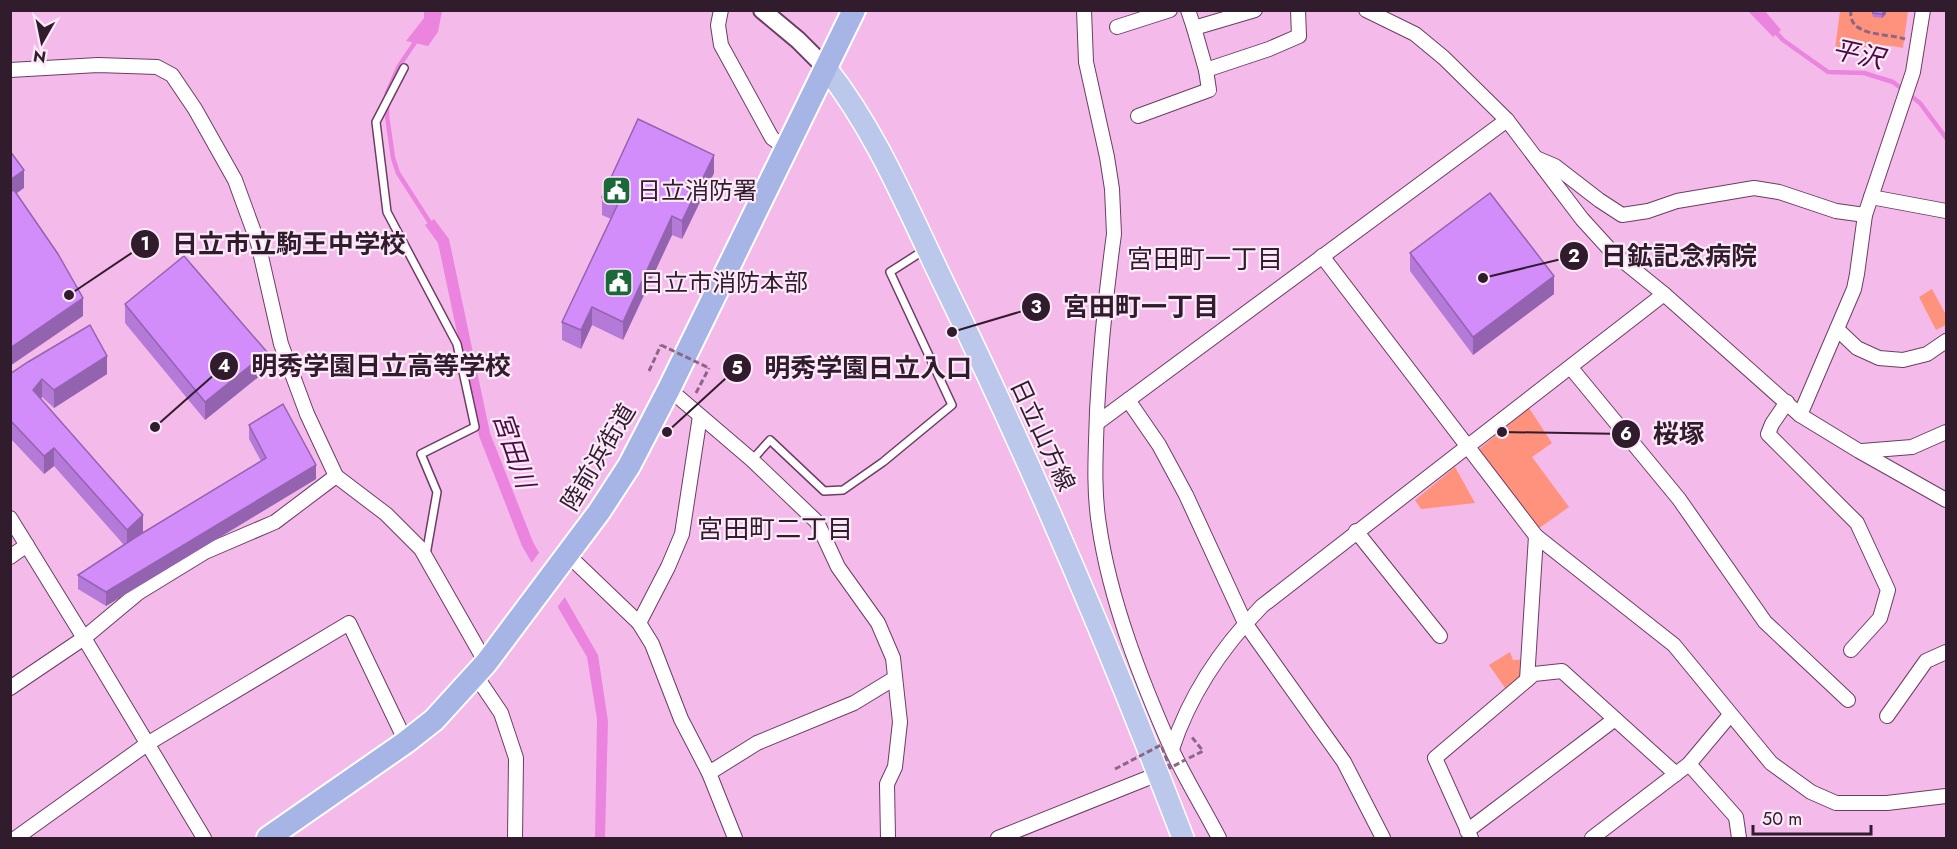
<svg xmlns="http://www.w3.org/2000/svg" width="1957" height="849" font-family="Jost,'Noto Sans JP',sans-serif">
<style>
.green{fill:#ff927d}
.water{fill:#eb84de}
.pier{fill:#f4bbea}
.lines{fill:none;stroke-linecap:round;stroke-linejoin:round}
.stream{stroke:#eb84de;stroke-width:4.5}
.service-casing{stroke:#6c3c66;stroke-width:10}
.minor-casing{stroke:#6c3c66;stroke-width:16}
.tertiary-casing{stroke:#6c3c66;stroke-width:20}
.primary-casing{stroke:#fff;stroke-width:24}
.trunk-casing{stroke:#fff;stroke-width:26}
.path{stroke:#8c6685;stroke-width:3;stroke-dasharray:6 3;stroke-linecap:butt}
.service{stroke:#fff;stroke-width:7}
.minor{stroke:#fff;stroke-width:14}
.tertiary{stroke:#fff;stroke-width:16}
.primary{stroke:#bcc7ec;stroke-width:21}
.trunk{stroke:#a6b4e6;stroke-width:22}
.path-bridge{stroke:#8c6685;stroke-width:3;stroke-dasharray:6 3;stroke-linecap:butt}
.wall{fill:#b579d8}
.shaded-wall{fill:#9363b0}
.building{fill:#d28dfb;stroke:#9363b0;stroke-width:1.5}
.labels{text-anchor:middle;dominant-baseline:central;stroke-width:4.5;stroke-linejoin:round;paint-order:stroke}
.poi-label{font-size:24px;fill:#311c2e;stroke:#fceaf9;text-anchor:start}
.street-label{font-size:24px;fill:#311c2e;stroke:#fceaf9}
.water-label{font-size:26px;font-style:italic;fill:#4c0b46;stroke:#fceaf9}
.neighbourhood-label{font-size:26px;fill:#311c2e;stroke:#fceaf9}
.leader{fill:none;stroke:#311c2e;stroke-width:2}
.callout-dot{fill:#311c2e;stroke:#fceaf9;stroke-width:2}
.mark-label{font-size:18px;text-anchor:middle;font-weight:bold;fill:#fff}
.callout-label{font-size:26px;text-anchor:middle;font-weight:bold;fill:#311c2e;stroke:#fceaf9;stroke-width:4.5;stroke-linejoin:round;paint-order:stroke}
</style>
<rect width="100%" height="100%" fill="#f4bbea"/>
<g class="green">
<path d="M1840,11H1908L1903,48C1880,42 1858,50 1835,49Z"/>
<polygon points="1932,289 1946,315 1946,325 1936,330 1919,297"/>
<polygon points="1529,408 1552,443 1532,457 1569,507 1538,529 1478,450"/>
<polygon points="1455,467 1475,503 1421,509 1415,500"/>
<polygon points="1510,652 1513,660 1528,659 1527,680 1510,695 1489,665"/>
</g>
<g class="water">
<polygon points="424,11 442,11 438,32 428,46 406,41 424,18"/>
<polygon points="1748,11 1765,11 1781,30 1773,37"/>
<polygon points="434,219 449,239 490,433 533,542 598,655 608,721 605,838 595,838 597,719 587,657 522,546 479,436 438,243 425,225"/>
</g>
<polygon class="pier" points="541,550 567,594 556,609 530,565"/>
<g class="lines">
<g class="stream">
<polyline points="1774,30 1783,40 1828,72 1864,73 1893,82 1920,103 1946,138"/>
<polyline points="418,38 399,66 387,93 387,116 393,158 398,173 432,226"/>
</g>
<defs>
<g id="service">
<polyline points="404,68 376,122 387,212 457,344 475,427 421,454 437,492 426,555"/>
<polyline points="752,460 770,440 824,491 843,490 883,462 952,405 890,272 926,249"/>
</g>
<g id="minor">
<polyline points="721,10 718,25 721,45 772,138 786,148"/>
<path d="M1084,10L1086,62L1107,157L1112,189L1114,234C1106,293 1100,352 1097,411C1096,449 1093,487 1099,525C1110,601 1141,680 1172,750C1186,780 1204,809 1219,838"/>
<polyline points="1188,10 1194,28 1255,10"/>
<polyline points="1366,10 1415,34 1444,58 1507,120 1582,219 1612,252 1664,294 1800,415 1859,451 1946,500"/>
<polyline points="1117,27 1170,10"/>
<polyline points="1194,28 1206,70 1269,49 1299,36 1298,10"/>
<polyline points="10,70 98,65 157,67 172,75 195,109 235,180 258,243 281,344 307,414 336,476 386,514 421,549 486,663"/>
<polyline points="1138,116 1209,90 1206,70"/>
<polyline points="1536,158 1555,166 1599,200 1622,215 1648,211 1677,201 1754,188 1779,192 1836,211 1865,215"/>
<polyline points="1871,197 1946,211"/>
<polyline points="1322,256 1536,536 1674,645 1771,763 1811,792 1836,803 1887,803 1946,796"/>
<polyline points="1837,329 1857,348 1879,358 1903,360 1927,354 1946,341"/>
<polyline points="1571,368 1679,499 1765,622 1848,700"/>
<polyline points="669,389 752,460 817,522 838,567 878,623 893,658 900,722 895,767 887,784 888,838"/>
<polyline points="1128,400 1159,445 1186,495 1245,623 1344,762 1383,838"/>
<polyline points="1787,402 1772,424 1768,434 1857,523 1888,590 1880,618 1851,650"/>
<polyline points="1800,415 1854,289 1857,274 1865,215 1913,72 1923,10"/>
<polyline points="1097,423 1507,120"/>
<polyline points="1862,451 1912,447 1946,432"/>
<polyline points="10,518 84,638 204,838"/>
<polyline points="1356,531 1440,636"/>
<polyline points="568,555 639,623 652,644 681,719 709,773 735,838"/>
<polyline points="10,557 27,545"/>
<polyline points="639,623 668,567 682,534 700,416"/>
<polyline points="476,676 501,713 516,758 515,838"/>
<polyline points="1527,680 1536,536"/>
<polyline points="10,688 84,638 138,593 205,552 275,522 336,476"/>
<polyline points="1887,716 1926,661 1946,652"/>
<path d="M1172,749C1190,694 1222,647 1262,606L1664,294"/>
<polyline points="1689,764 1736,817 1739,838"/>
<polyline points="709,773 757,743 854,703 895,678"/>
<polyline points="1467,831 1615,719"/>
<polyline points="16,838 147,744 349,623 406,742"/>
<polyline points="998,838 1158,774"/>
<polyline points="1471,838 1435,758 1534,674 1562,671 1676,774"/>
<polyline points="1592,838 1689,764 1730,715"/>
</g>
<polyline id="tertiary" points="762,10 798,40 826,68"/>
<path id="primary" d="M826,68C877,132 909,212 945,286C1033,466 1111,651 1183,838"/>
<polyline id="trunk" points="268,838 406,742 434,720 486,663 599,512 629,466 669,389 854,10"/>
</defs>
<use href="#service" class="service-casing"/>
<use href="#minor" class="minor-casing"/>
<use href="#tertiary" class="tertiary-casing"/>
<use href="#primary" class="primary-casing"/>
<use href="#trunk" class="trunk-casing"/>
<g class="path">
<path d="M1851,10C1847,37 1887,33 1905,39"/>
<polyline points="649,371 661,345"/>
<polyline points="696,393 709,368"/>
<polyline points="1189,758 1203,751 1191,736"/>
</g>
<use href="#service" class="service"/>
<use href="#minor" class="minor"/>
<use href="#tertiary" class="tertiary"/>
<use href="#primary" class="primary"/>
<use href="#trunk" class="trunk"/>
<g class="path-bridge">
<polyline points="661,345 709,368"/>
<polyline points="1115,769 1161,745 1170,768 1185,760"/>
</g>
</g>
<g class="wall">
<polygon points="1871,10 1886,10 1886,14 1882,18 1873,17"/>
<polygon points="714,173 682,239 672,235 623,340 592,325 581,349 562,340 562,322 611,219 602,215 602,197"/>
<polygon points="1410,253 1554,294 1473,355 1410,271"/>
<polygon points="125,304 267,370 205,420 125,323"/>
<polygon points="10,374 107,374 54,408 42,397 40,399 143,533 261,461 249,439 249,425 316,479 106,606 78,589 78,575 124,545 54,466 44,474 10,438"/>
</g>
<g class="shaded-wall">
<polygon points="1885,10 1886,10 1886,14 1882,18 1882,14"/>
<polygon points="714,155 714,173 682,239 682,221"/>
<polygon points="24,170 24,188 10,198 10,180"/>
<polygon points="672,216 672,235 623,340 623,322"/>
<polygon points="1554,276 1554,294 1473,355 1473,337"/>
<polygon points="83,298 83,316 10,366 10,348"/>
<polygon points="592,307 592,325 581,349 581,330"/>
<polygon points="267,352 267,370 205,420 205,402"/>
<polygon points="107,356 107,374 54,408 54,390"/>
<polygon points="42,379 42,397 33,408 33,390"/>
<polygon points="54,448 54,466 44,474 44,456"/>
<polygon points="316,465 316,479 106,606 106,592"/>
<polygon points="143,515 143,533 127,548 127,530"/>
</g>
<g class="building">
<polygon points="1873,10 1885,10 1882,14 1873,13"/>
<polygon points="638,119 714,155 682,221 672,216 623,322 592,307 581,330 562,322 618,204 602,197"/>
<polygon points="10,151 24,170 10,180"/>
<polygon points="14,190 58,254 83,298 10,348 10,192"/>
<polygon points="1490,193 1554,276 1473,337 1410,253"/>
<polygon points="184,256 267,352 205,402 125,304"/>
<polygon points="90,325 107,356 54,390 42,379 33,390 143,515 127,530 54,448 44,456 10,420 10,374 28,362"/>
<polygon points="283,404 316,465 106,592 78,575 136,537 266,458 249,425"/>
</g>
<defs>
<symbol id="civic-square" viewBox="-11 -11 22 22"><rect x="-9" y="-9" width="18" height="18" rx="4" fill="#1b6939" stroke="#fceaf9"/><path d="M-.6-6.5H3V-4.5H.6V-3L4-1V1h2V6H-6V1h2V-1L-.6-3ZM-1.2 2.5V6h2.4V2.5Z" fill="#fff"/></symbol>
</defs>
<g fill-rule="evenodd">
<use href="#civic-square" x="600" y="174" width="33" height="33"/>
<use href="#civic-square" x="602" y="266" width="33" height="33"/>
</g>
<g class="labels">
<g class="poi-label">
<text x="637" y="190">日立消防署</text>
<text x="640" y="282">日立市消防本部</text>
</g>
<g class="street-label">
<text transform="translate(1043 435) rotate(65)">日立山方線</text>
<text transform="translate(598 457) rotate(-59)">陸前浜街道</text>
</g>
<g class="water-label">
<text transform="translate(1858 54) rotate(13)">平沢</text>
<text transform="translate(514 450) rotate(71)">宮田川</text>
</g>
<g class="neighbourhood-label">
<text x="1205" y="259">宮田町一丁目</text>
<text x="775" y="529">宮田町二丁目</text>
</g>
</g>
<path class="leader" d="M69 295L145 244M1483 278L1574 256M952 332L1036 307M155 427L224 366M667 432L737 368M1502 432L1626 434"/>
<g class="callout-dot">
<circle cx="69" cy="295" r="6"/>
<circle cx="1483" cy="278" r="6"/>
<circle cx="952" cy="332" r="6"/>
<circle cx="155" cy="427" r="6"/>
<circle cx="667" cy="432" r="6"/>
<circle cx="1502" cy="432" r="6"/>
<circle cx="145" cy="244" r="15"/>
<circle cx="1574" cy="256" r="15"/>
<circle cx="1036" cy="307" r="15"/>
<circle cx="224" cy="366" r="15"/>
<circle cx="737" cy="368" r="15"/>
<circle cx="1626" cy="434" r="15"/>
</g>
<g class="mark-label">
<text x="145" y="250">1</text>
<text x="1574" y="262">2</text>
<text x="1036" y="313">3</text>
<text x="224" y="372">4</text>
<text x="737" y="374">5</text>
<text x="1626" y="440">6</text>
</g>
<g class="callout-label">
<text x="289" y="253">日立市立駒王中学校</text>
<text x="1679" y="265">日鉱記念病院</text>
<text x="1141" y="316">宮田町一丁目</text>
<text x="381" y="375">明秀学園日立高等学校</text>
<text x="868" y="377">明秀学園日立入口</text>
<text x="1679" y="443">桜塚</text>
</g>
<rect width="1957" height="849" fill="none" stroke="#311c2e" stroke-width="24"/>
<g transform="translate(42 42) rotate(189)" stroke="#fceaf9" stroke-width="4.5" paint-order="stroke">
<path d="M0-4.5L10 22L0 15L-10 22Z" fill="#311c2e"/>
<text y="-9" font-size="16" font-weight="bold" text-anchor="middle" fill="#311c2e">N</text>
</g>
<path d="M1753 825v9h118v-9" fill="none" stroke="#311c2e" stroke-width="3"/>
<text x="1762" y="825" font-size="18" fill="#311c2e" stroke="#fceaf9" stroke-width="4.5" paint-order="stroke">50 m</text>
</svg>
